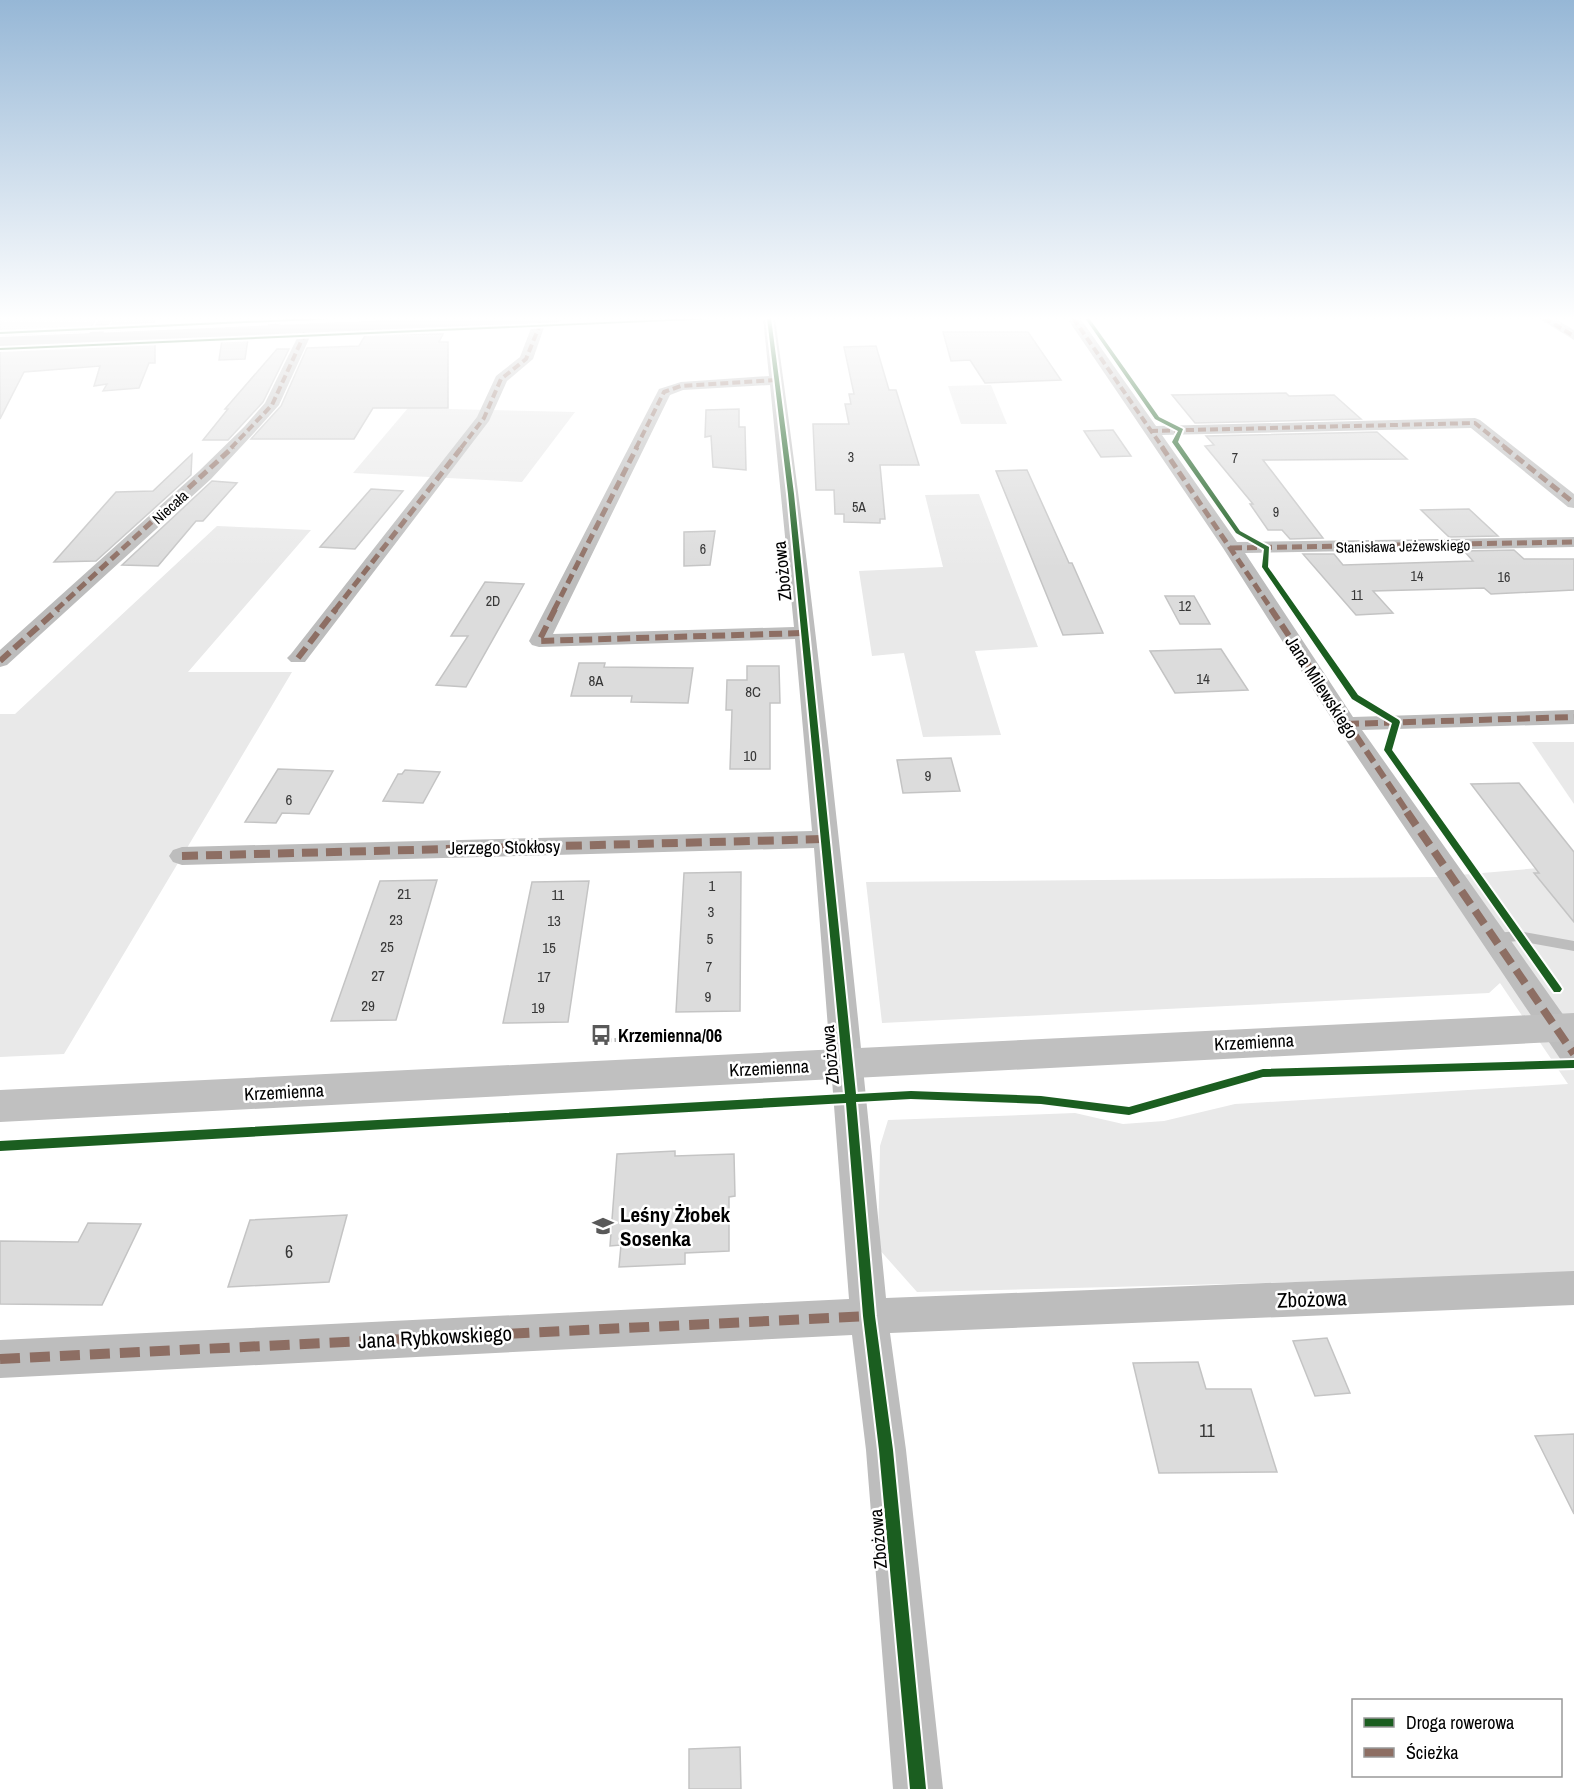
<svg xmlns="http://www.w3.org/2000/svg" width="1574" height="1789" font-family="'Archivo Narrow',sans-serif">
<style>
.green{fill:#e9e9e9}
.building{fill:#dcdcdc;stroke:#c4c4c4;stroke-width:1.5}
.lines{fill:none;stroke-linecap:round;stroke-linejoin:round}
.path{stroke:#b8b8b8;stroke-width:4;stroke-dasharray:1.5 3;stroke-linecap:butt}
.lane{fill:#bdbdbd;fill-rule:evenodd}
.street{fill:#bdbdbd;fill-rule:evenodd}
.secondary{fill:#c0c0c0;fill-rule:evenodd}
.quiet-far4{stroke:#8d6e63;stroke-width:4;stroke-dasharray:8 4;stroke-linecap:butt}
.quiet-far3{stroke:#8d6e63;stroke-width:5;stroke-dasharray:10 5;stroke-linecap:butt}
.quiet-far2{stroke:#8d6e63;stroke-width:6;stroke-dasharray:13 6;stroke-linecap:butt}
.quiet-far1{stroke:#8d6e63;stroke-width:8;stroke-dasharray:16 8;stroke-linecap:butt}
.quiet{stroke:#8d6e63;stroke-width:10;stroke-dasharray:20 10;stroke-linecap:butt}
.cycleway-casing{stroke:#fff;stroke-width:4}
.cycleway{fill:#1b5e20;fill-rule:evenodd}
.labels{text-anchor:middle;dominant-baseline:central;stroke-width:5;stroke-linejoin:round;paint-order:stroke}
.far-number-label{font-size:14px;fill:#373737}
.far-street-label{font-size:15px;fill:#000;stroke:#fff}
.number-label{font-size:15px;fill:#373737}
.street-label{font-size:18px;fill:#000;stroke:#fff}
.poi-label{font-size:18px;font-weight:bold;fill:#000;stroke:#fff;text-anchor:start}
.near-number-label{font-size:18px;fill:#373737}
.near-poi-label{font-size:21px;font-weight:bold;fill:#000;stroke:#fff;text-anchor:start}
.near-street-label{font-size:21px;fill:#000;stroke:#fff}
</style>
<rect width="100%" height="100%" fill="#fff"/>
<g class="green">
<polygon points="991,385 1007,424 961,424 948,386"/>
<polygon points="408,408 575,412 522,482 353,473"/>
<polygon points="979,494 1038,647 975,651 1001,735 923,737 904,653 872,656 859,571 943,567 925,495"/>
<polygon points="217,526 311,530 188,672 292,672 64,1054 0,1057 0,714 15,714"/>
<polygon points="1532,742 1574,742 1574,804"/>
<polygon points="1574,865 1574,1275 917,1292 878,1248 880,1146 888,1120 1075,1113 1123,1124 1164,1121 1235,1104 1568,1084 1500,983 1489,993 882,1023 866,882 1436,877"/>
</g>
<g class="building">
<polygon points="0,318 97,318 88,331 0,335"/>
<polygon points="115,318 154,318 154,328 108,330"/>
<polygon points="943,332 1028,332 1061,380 985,383 970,360 951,361"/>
<polygon points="366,334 443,334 439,342 448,342 448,408 373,408 354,439 251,439 281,406 307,348 359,346"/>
<polygon points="248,339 245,359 219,360 222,340"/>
<polygon points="155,343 155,363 149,363 139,388 103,391 107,384 94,386 100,366 24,372 0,419 0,349"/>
<polygon points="876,346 889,390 896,390 919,465 880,465 885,519 880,519 880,523 844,522 844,514 835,514 834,490 816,490 813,424 849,424 845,404 851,404 849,394 854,394 844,347"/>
<polygon points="277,349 289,349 263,402 228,440 203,440 228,409 225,409"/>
<polygon points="1286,393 1289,396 1334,395 1361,419 1195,423 1172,395"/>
<polygon points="739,409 739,427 745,427 746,470 713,467 711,436 705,437 706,410"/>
<polygon points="1113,430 1131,456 1101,457 1084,431"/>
<polygon points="1377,432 1407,459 1263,460 1323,538 1290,539 1282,530 1268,530 1250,504 1253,504 1205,446 1214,445 1206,436"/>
<polygon points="192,454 191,475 96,561 54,562 116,492 153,491"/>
<polygon points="1027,470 1069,563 1072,563 1103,633 1063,635 996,471"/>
<polygon points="212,481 237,483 203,521 196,521 158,566 122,565"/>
<polygon points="371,489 403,491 355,549 320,547"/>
<polygon points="1469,509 1498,536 1449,537 1421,510"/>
<polygon points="715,531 710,565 684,566 684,532"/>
<polygon points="1514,550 1524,559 1574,559 1574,590 1491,594 1484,588 1373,591 1393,613 1356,615 1303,554 1334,554 1343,565 1473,561 1464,551"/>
<polygon points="485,582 524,584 466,687 436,685 468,636 451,636"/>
<polygon points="1165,596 1194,596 1210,624 1180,624"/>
<polygon points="1221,649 1248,690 1175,693 1150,651"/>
<polygon points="579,663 605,663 604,667 693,668 688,703 631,702 632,696 571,696"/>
<polygon points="747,666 779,666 780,703 770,703 770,769 730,769 732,710 726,710 727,680 747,680"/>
<polygon points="951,758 960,791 903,793 897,760"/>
<polygon points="278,769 333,771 309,814 282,813 276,823 245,822"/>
<polygon points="405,770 440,772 423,803 383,801 398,774 402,774"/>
<polygon points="1519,783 1574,852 1574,922 1534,873 1539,873 1471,784"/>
<polygon points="741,872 740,1011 676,1012 684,873"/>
<polygon points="437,880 396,1020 331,1021 380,881"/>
<polygon points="589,881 568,1022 503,1023 532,882"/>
<polygon points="675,1151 675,1156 734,1154 735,1196 729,1197 729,1251 685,1253 685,1264 619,1267 621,1245 610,1246 617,1154"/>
<polygon points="347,1215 329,1282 228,1287 250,1220"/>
<polygon points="88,1223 141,1224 102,1305 0,1304 0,1241 78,1242"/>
<polygon points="1327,1338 1350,1393 1315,1396 1293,1341"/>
<polygon points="1198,1362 1206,1389 1251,1389 1277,1472 1159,1473 1133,1363"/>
<polygon points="1574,1434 1574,1514 1535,1436"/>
<polygon points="740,1747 741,1789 689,1789 689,1749"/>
</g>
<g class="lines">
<polyline class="path" points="592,1041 641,1039"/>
<polygon class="lane" points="1519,931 1574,941 1574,951 1519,941 1495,943 1488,938 1495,933"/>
<g class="street">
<polygon points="100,318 113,318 98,341 88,341 86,338"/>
<polygon points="269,318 281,318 278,332 273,333 267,329"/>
<polygon points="535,318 547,319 533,359 507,381 489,421 305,662 291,662 287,658 291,654 477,417 496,376 520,357"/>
<path d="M763,318H775C820,643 854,971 886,1298L1574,1271V1305L890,1333L906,1450L943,1789H893L866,1450L852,1335L0,1378V1340L849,1299L814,848L182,865L173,862L169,856L173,850L182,847L812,831L795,639L539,647L532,645L529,641L659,389L681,382L769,376ZM770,385L794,627L553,634L670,395L683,390Z"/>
<polygon points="1067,318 1080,318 1156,426 1475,418 1480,420 1574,494 1574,508 1568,507 1471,428 1162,435 1237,542 1574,537 1574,547 1245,553 1353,717 1574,710 1574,724 1362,730 1574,1030 1574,1066 1563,1063 1335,724 1223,548"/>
<polygon points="1538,318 1554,318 1574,330 1574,340"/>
<polygon points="308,324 314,328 279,405 254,433 211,479 7,665 0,667 0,650 199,471 244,427 265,403 302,328"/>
</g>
<g class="secondary">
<polygon points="438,318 564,318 557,323 0,347 0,337"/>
<polygon points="1574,1013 1574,1041 0,1122 0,1090"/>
</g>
<g class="quiet-far4">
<polyline points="1073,318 1163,448"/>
<polyline points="1544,318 1574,336"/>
<polyline points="1150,431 1475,423 1506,448"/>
<polyline points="231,448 272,405 305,333"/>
<polyline points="461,448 484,418 501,379 526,359 541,322"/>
<polyline points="636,448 664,392 681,386 778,380"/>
</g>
<g class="quiet-far3">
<polyline points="1162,447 1272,610"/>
<polyline points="1504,447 1574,503"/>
<polyline points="1232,548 1574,542"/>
<polyline points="56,610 233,447"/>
<polyline points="335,610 462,447"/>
<polyline points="554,610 637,447"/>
</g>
<g class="quiet-far2">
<polyline points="555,609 539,641 805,633"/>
<polyline points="1271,609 1408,813"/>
<polyline points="298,658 336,609"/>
<polyline points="0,661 58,609"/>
<polyline points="1346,724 1574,717"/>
</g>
<g class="quiet-far1">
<polyline points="1407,812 1574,1054"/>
<polyline points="182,856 826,839"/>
</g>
<polyline class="quiet" points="0,1359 869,1316"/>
<defs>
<g id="cycleway">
<polygon points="315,318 358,318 0,334 0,332"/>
<polygon points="697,318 740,318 0,350 0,348"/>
<polygon points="767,318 771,318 794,494 856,1094 911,1091 1041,1096 1129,1107 1263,1069 1574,1060 1574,1068 1263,1077 1129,1115 1041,1104 911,1099 856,1102 875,1316 893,1450 926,1789 910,1789 879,1450 863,1316 846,1103 0,1151 0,1141 845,1094 788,494"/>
<polygon points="1085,318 1089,318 1159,417 1183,429 1178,442 1240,531 1269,547 1268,567 1358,695 1399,720 1400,722 1392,750 1560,986 1562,989 1560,992 1554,992 1384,750 1392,723 1352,699 1262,567 1264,549 1236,533 1172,442 1178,431 1155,419"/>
</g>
</defs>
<use href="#cycleway" class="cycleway-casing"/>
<use href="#cycleway" class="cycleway"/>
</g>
<linearGradient id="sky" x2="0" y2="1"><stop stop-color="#96b7d6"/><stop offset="0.56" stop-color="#fff"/><stop offset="1" stop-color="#fff" stop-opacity="0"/></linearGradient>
<rect width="1574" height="569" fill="url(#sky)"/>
<defs>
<symbol id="bus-bare" viewBox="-9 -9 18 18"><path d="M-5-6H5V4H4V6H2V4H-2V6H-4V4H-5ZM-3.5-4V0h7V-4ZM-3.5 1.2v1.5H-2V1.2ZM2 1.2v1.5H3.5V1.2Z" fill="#595959" stroke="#fff" stroke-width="2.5" paint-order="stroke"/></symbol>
<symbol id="school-bare" viewBox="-9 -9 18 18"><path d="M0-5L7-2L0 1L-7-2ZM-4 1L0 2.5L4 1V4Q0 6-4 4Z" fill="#595959" stroke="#fff" stroke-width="2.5" paint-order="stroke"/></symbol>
</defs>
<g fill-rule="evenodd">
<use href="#bus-bare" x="586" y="1020" width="30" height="30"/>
<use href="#school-bare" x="588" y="1211" width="30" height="30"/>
</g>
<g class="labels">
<g class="far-number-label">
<text x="851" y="457">3</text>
<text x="1235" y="458">7</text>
<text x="859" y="507">5A</text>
<text x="1276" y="512">9</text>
<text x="703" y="549">6</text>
<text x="1417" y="576">14</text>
<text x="1504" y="577">16</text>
<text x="1357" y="595">11</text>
<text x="493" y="601">2D</text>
<text x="1185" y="606">12</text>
</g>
<g class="far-street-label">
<text transform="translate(170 507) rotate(-42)">Niecała</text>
<text transform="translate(1403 546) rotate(-1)">Stanisława Jeżewskiego</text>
</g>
<g class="number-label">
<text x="1203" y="678">14</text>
<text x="596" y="680">8A</text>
<text x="753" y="691">8C</text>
<text x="750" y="755">10</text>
<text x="928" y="775">9</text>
<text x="289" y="799">6</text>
<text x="712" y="885">1</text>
<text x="404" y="893">21</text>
<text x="558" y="894">11</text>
<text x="711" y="911">3</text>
<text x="396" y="919">23</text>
<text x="554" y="920">13</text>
<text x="710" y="938">5</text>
<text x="387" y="946">25</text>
<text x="549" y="947">15</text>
<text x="709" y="966">7</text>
<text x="378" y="975">27</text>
<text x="544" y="976">17</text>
<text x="708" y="996">9</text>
<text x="368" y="1005">29</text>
<text x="538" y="1007">19</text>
</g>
<g class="street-label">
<text transform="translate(782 571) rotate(-96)">Zbożowa</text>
<text transform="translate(1322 687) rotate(57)">Jana Milewskiego</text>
<text transform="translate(504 847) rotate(-1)">Jerzego Stokłosy</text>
<text transform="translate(1254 1042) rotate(-3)">Krzemienna</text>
<text transform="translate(830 1055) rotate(-95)">Zbożowa</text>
<text transform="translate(769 1068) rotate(-3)">Krzemienna</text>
<text transform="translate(284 1092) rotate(-3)">Krzemienna</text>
<text transform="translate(878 1539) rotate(-95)">Zbożowa</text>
</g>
<g class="poi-label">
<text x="618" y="1035">Krzemienna/06</text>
</g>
<g class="near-number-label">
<text x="289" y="1251">6</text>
<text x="1207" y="1430">11</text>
</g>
<g class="near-poi-label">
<text x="620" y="1214">Leśny Żłobek<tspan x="620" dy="24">Sosenka</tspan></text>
</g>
<g class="near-street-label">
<text transform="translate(1312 1299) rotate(-2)">Zbożowa</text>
<text transform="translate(435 1337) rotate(-3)">Jana Rybkowskiego</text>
</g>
</g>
<rect x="1352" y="1699" width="210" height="78" fill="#ffffff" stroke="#999999" stroke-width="1.5"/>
<rect x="1364" y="1718" width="30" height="9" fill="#1b5e20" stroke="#999999" stroke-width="1.5"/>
<text x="1406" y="1729" font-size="18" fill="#000000">Droga rowerowa</text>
<rect x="1364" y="1748" width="30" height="9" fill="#8d6e63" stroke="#999999" stroke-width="1.5"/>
<text x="1406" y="1759" font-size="18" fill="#000000">Ścieżka</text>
</svg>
